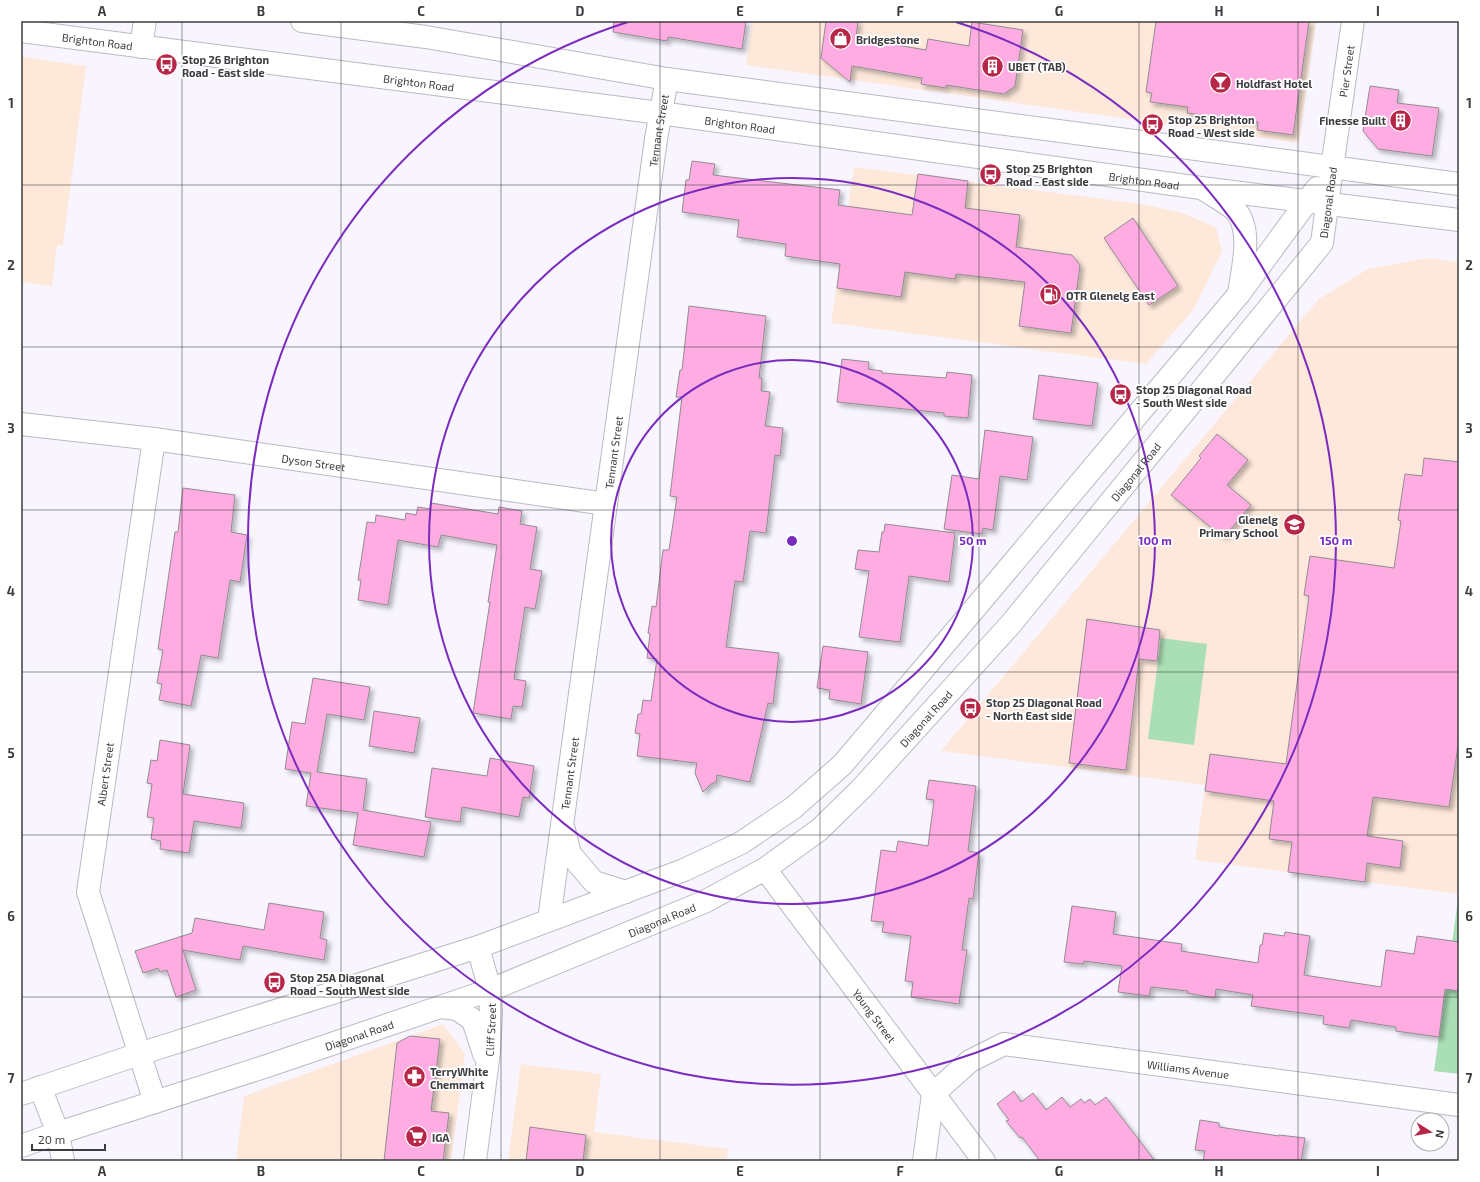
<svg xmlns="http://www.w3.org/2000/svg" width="1480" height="1182" font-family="'Exo 2',sans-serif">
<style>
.commercial{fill:#fde8da}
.education{fill:#fee8db}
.green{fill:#aadeb4}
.building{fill:#fface3;stroke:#938b90;filter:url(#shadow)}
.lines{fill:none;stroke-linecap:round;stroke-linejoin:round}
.minor-casing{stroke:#bbb9c2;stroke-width:24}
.tertiary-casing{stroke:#bbb9c2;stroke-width:24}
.secondary-casing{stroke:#bbb9c2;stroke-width:24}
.primary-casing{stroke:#bbb9c2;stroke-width:24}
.minor{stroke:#fff;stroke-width:22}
.tertiary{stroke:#fff;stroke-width:22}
.secondary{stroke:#fff;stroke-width:22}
.primary{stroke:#fff;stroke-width:22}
.grid{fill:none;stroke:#3d3c40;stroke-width:1;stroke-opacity:0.55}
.ring{fill:none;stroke:#7b2cbf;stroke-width:2}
.labels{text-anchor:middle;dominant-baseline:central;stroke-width:3.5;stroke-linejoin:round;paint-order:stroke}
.poi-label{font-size:11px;font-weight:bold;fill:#3d3c40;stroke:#fff;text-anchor:start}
.street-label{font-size:11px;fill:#3d3c40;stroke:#fff}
.centre{fill:#7b2cbf;stroke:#fff;stroke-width:2}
.ring-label{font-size:12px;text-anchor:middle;font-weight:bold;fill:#7b2cbf;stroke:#fff;stroke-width:3.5;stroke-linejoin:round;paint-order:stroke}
.neatline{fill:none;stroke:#3d3c40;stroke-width:1.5}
.grid-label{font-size:13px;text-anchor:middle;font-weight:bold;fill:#3d3c40}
</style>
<defs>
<filter id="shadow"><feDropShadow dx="3.5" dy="3.5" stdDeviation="2" flood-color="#0004"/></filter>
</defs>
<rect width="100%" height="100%" fill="#f8f5ff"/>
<g class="commercial">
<polygon points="752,21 1316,21 1299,143 746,65"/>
<polygon points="21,57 86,66 63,245 57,245 52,286 21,282"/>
<polygon points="854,167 1142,204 1182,213 1216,227 1222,251 1194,309 1146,364 831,323"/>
<polygon points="443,1024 465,1054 451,1161 236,1161 244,1096"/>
<polygon points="521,1064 601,1074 594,1132 728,1149 727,1161 508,1161"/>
</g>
<polygon class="education" points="1427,258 1459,262 1459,894 1195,860 1205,785 941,751 1319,299 1368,269"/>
<g class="green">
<polygon points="1161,638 1207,644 1194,745 1148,739"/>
<polygon points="1459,893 1459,1074 1434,1071"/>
</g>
<g class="building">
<polygon points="614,21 746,21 742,49 668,37 667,41 613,32"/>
<polygon points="826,21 858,21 856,38 926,50 928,39 969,46 972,22 1023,30 1015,86 1004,94 946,85 946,88 921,84 922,78 852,66 850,82 821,58"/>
<polygon points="1156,21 1309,21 1293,135 1257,130 1258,122 1187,113 1188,107 1150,102 1152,93 1146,92"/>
<polygon points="1370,86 1399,90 1397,103 1439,108 1432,156 1378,149 1363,131"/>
<polygon points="692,161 715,164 713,175 840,190 838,205 912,215 918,174 968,181 965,208 1020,215 1016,247 1072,255 1080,265 1071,333 1019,326 1025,282 956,274 955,279 905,272 901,297 837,288 840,264 785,256 786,244 737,237 739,220 682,212 686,180 689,180"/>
<polygon points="1133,218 1178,286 1149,305 1104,238"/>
<polygon points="689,306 766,316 759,378 762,378 761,391 770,392 765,426 783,428 780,456 775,455 766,533 750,531 743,582 735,581 726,647 779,653 773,704 768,703 750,782 717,775 716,782 711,784 703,792 695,773 697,763 637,756 640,734 635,733 638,714 641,714 643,700 651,701 657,659 647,658 650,634 648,633 652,606 656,607 663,550 669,550 677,497 670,496 682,397 676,397 680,370 682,370"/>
<polygon points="842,359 869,362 868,369 882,371 882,373 946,378 947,372 972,375 968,418 944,416 944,413 837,402"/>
<polygon points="1039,375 1098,383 1092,426 1033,419"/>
<polygon points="985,430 1033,437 1027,480 1000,476 993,530 983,528 982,534 944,529 952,475 979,479"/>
<polygon points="1217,434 1248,460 1227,485 1251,505 1224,537 1214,528 1213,529 1171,495 1201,458 1199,456"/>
<polygon points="1424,458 1459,462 1459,739 1449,807 1373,797 1367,836 1403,841 1400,868 1367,863 1365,882 1288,872 1292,842 1269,839 1274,801 1205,791 1210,754 1286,764 1309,596 1304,595 1310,556 1394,568 1401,521 1398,520 1405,474 1422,476"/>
<polygon points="183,488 235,495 231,532 247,535 240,582 230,580 218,658 201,655 191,706 159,700 162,684 157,683 163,650 158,649 175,532 178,532"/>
<polygon points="431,503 498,514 499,507 522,511 520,524 537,527 530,569 542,571 535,609 525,607 514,679 526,681 522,707 513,706 511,719 473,713 490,602 488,602 497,545 441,535 438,547 398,540 388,605 358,600 361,580 358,580 367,522 375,523 376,515 405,520 406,513 416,515 418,507 430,509"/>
<polygon points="885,524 955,533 949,582 909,576 900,642 859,637 869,571 855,569 858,550 879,552 882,532 884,532"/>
<polygon points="1087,619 1160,630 1157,661 1139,659 1126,770 1069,763"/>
<polygon points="823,646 868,652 861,704 829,699 830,690 817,688"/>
<polygon points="313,678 370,687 364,720 327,714 317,772 367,779 363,810 431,822 424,857 353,845 358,813 306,806 311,773 285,769 292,722 305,724"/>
<polygon points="374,711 420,718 414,753 369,746"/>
<polygon points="160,740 190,745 183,794 244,803 241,828 194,821 189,853 160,849 161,841 151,839 154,818 147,817 152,784 147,783 151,760 157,761"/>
<polygon points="490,758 534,766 529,798 523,797 519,817 462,807 460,822 425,817 432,768 487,776"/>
<polygon points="929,780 976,786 968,851 979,853 973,899 969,898 962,950 967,950 959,1004 911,997 913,982 905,981 911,936 882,932 884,922 871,921 881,850 896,852 898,841 928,846 934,800 926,799"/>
<polygon points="269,903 324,912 320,938 327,940 324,960 243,946 240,960 183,950 196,990 176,997 167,970 160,972 158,968 143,973 135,951 192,933 195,918 264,930"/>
<polygon points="1072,906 1116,912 1113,934 1182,944 1181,951 1258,963 1260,945 1262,945 1264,933 1284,936 1285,932 1310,936 1304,975 1381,987 1386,950 1414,954 1417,936 1459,942 1459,991 1445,989 1439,1037 1396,1031 1396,1027 1351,1020 1349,1028 1323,1024 1324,1016 1251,1006 1253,995 1216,989 1215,998 1187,993 1188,991 1151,987 1149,996 1118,992 1122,966 1084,961 1083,964 1064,962"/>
<polygon points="410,1036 440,1039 431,1111 449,1113 443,1161 384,1161 397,1043"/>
<polygon points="1014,1091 1021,1102 1033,1093 1046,1110 1062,1097 1070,1107 1081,1099 1084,1103 1090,1099 1095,1105 1106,1097 1155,1161 1040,1161 1022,1137 1020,1138 1006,1121 1009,1120 997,1104"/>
<polygon points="1200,1120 1219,1123 1219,1127 1279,1136 1279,1135 1305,1138 1301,1161 1203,1161 1205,1151 1195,1150"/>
<polygon points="530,1127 586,1135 583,1161 526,1161"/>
</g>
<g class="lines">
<defs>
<g id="minor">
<polyline points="141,47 145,21"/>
<path id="s1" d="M1332,168L1353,21"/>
<path id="s2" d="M21,424L154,439L606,504"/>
<polyline points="154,439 88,892 155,1102"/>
<polyline points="564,830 570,854 594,882 626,892"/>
<path id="s3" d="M765,869L984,1161"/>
<path id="s4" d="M549,920L656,139L667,79"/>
<polyline points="40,1087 58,1133 63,1161"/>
<path id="s5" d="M924,1161L933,1094L970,1061L1004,1044L1459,1105"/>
</g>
<g id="tertiary">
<polyline points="441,1007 457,1009 473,1020 484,1054"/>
<path id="s6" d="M475,1161L489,1051L491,1014L490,990L478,947"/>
</g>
<g id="secondary">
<polyline points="21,1094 139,1054 478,947 684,870 741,843 793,808 842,765 976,607 1239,294 1317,188"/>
<path id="s7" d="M21,1146L58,1133L267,1066L490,990L704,902L765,869L819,830L862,788L1010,625L1322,243L1332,168"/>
</g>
<g id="primary">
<polyline points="302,21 426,37 667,79 1459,184"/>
<path id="s8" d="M21,31L660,113L1201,188L1459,220"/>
<path d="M1205,190C1214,196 1225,202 1234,209C1254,227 1242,271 1239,294"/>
</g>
</defs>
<use href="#minor" class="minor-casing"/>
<use href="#tertiary" class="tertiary-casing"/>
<use href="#secondary" class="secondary-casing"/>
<use href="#primary" class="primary-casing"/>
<use href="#minor" class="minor"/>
<use href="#tertiary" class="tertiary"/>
<use href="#secondary" class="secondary"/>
<use href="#primary" class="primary"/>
</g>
<path class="grid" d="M182,21V1161M341,21V1161M501,21V1161M660,21V1161M820,21V1161M979,21V1161M1139,21V1161M1298,21V1161M21,185H1459M21,347H1459M21,510H1459M21,672H1459M21,835H1459M21,997H1459"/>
<g class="ring">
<circle cx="792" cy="541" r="181"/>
<circle cx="792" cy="541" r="363"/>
<path d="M956 22A544 544 0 1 1 628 22"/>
</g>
<defs>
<symbol id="shop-disc" viewBox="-11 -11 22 22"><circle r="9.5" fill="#b82647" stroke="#fff"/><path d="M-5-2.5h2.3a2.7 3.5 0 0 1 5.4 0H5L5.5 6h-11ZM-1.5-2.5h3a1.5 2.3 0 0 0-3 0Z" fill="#fff"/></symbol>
<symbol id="bus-disc" viewBox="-11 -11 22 22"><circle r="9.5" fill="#b82647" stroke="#fff"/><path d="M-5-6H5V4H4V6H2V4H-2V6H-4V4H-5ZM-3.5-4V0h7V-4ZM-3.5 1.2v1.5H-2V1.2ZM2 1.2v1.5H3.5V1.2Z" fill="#fff"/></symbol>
<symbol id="building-disc" viewBox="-11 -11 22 22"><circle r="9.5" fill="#b82647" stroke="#fff"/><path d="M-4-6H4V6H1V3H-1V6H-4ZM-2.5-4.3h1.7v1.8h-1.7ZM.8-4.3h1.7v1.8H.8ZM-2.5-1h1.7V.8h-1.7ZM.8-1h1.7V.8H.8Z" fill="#fff"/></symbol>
<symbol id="bar-disc" viewBox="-11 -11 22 22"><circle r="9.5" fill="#b82647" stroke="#fff"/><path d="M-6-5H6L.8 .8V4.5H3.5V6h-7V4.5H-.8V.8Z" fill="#fff"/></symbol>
<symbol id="fuel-disc" viewBox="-11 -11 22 22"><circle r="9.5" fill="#b82647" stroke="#fff"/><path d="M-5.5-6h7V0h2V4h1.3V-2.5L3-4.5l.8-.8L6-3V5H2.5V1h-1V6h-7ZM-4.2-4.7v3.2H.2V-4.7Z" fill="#fff"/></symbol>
<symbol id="school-disc" viewBox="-11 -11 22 22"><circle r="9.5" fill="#b82647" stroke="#fff"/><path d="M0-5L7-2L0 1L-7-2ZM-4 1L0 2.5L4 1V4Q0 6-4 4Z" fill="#fff"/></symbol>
<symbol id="pharmacy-disc" viewBox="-11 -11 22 22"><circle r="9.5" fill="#b82647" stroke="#fff"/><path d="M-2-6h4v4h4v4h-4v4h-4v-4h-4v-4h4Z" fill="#fff"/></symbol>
<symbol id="supermarket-disc" viewBox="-11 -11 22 22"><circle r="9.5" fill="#b82647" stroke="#fff"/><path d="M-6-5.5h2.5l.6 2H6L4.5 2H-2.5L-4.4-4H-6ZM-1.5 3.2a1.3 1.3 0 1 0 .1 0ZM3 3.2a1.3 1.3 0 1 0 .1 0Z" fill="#fff"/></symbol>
</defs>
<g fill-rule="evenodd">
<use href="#shop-disc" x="828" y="26" width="25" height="25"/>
<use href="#bus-disc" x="154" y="52" width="25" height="25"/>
<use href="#building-disc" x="980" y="54" width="25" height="25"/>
<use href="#bar-disc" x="1208" y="70" width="25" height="25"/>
<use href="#building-disc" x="1388" y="108" width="25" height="25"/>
<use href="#bus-disc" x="1140" y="112" width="25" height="25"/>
<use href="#bus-disc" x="978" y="162" width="25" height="25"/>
<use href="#fuel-disc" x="1038" y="282" width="25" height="25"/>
<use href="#bus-disc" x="1108" y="382" width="25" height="25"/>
<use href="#school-disc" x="1282" y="512" width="25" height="25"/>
<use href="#bus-disc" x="958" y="696" width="25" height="25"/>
<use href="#bus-disc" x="262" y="970" width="25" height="25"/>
<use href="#pharmacy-disc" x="402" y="1064" width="25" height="25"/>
<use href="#supermarket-disc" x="404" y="1124" width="25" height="25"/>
</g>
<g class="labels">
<g class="poi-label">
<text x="856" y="39">Bridgestone</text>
<text x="182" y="59">Stop 26 Brighton<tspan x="182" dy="13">Road - East side</tspan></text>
<text x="1008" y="66">UBET (TAB)</text>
<text x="1236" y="83">Holdfast Hotel</text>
<text x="1168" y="119">Stop 25 Brighton<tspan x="1168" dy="13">Road - West side</tspan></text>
<text x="1386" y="120" text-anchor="end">Finesse Built</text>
<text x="1006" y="168">Stop 25 Brighton<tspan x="1006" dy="13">Road - East side</tspan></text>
<text x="1066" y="295">OTR Glenelg East</text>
<text x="1136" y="389">Stop 25 Diagonal Road<tspan x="1136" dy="13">- South West side</tspan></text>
<text x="1278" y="519" text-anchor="end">Glenelg<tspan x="1278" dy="13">Primary School</tspan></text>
<text x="986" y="702">Stop 25 Diagonal Road<tspan x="986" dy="13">- North East side</tspan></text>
<text x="290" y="977">Stop 25A Diagonal<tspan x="290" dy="13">Road - South West side</tspan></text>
<text x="430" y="1071">TerryWhite<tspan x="430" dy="13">Chemmart</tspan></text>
<text x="432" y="1137">IGA</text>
</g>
<g class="street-label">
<text stroke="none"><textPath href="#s8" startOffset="77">Brighton Road</textPath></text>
<text stroke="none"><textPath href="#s1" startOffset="98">Pier Street</textPath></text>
<text stroke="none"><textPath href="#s8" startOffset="401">Brighton Road</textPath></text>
<text stroke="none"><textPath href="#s8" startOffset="725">Brighton Road</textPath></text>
<text stroke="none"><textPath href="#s4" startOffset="797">Tennant Street</textPath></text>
<text stroke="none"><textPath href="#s8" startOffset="1133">Brighton Road</textPath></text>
<text stroke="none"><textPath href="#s7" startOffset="1676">Diagonal Road</textPath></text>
<text stroke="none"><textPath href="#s4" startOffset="472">Tennant Street</textPath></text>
<text stroke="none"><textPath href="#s2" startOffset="295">Dyson Street</textPath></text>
<text stroke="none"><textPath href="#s7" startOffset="1340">Diagonal Road</textPath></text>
<text stroke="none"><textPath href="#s7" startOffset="1016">Diagonal Road</textPath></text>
<text stroke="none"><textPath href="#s4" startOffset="148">Tennant Street</textPath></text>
<text transform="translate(105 774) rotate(-82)">Albert Street</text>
<text stroke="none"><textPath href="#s7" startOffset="680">Diagonal Road</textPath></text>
<text stroke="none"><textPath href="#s3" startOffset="183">Young Street</textPath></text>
<text stroke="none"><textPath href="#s6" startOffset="132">Cliff Street</textPath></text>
<text stroke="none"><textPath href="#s7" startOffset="356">Diagonal Road</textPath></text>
<text stroke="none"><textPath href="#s5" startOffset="341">Williams Avenue</textPath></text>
</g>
</g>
<circle cx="792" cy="541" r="6" class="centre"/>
<g class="ring-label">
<text x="973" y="545">50 m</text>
<text x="1155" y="545">100 m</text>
<text x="1336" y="545">150 m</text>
</g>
<rect width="1480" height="1182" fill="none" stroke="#ffffff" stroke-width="44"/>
<g transform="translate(1430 1132) rotate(101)"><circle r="19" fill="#ffffff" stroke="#b1b1b3"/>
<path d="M0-3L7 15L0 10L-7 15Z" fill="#b82647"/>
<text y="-6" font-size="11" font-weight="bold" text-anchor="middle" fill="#3d3c40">N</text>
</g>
<path d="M32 1144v6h73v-6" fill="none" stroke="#3d3c40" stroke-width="2"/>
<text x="38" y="1144" font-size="12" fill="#3d3c40" stroke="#ffffff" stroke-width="3" paint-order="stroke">20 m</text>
<rect x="22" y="22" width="1436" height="1138" class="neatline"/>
<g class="grid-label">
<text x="102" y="16">A</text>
<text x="261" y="16">B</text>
<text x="421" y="16">C</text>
<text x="580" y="16">D</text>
<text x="740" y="16">E</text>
<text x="900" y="16">F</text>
<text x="1059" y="16">G</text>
<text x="1219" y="16">H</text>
<text x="1378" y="16">I</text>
<text x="11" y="108">1</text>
<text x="1469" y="108">1</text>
<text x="11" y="270">2</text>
<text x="1469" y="270">2</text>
<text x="11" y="433">3</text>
<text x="1469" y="433">3</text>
<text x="11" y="596">4</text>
<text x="1469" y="596">4</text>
<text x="11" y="758">5</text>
<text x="1469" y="758">5</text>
<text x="11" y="921">6</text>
<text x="1469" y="921">6</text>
<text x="11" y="1083">7</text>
<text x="1469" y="1083">7</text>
<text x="102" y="1176">A</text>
<text x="261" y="1176">B</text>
<text x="421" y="1176">C</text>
<text x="580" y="1176">D</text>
<text x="740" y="1176">E</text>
<text x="900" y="1176">F</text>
<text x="1059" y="1176">G</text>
<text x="1219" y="1176">H</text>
<text x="1378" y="1176">I</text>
</g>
</svg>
